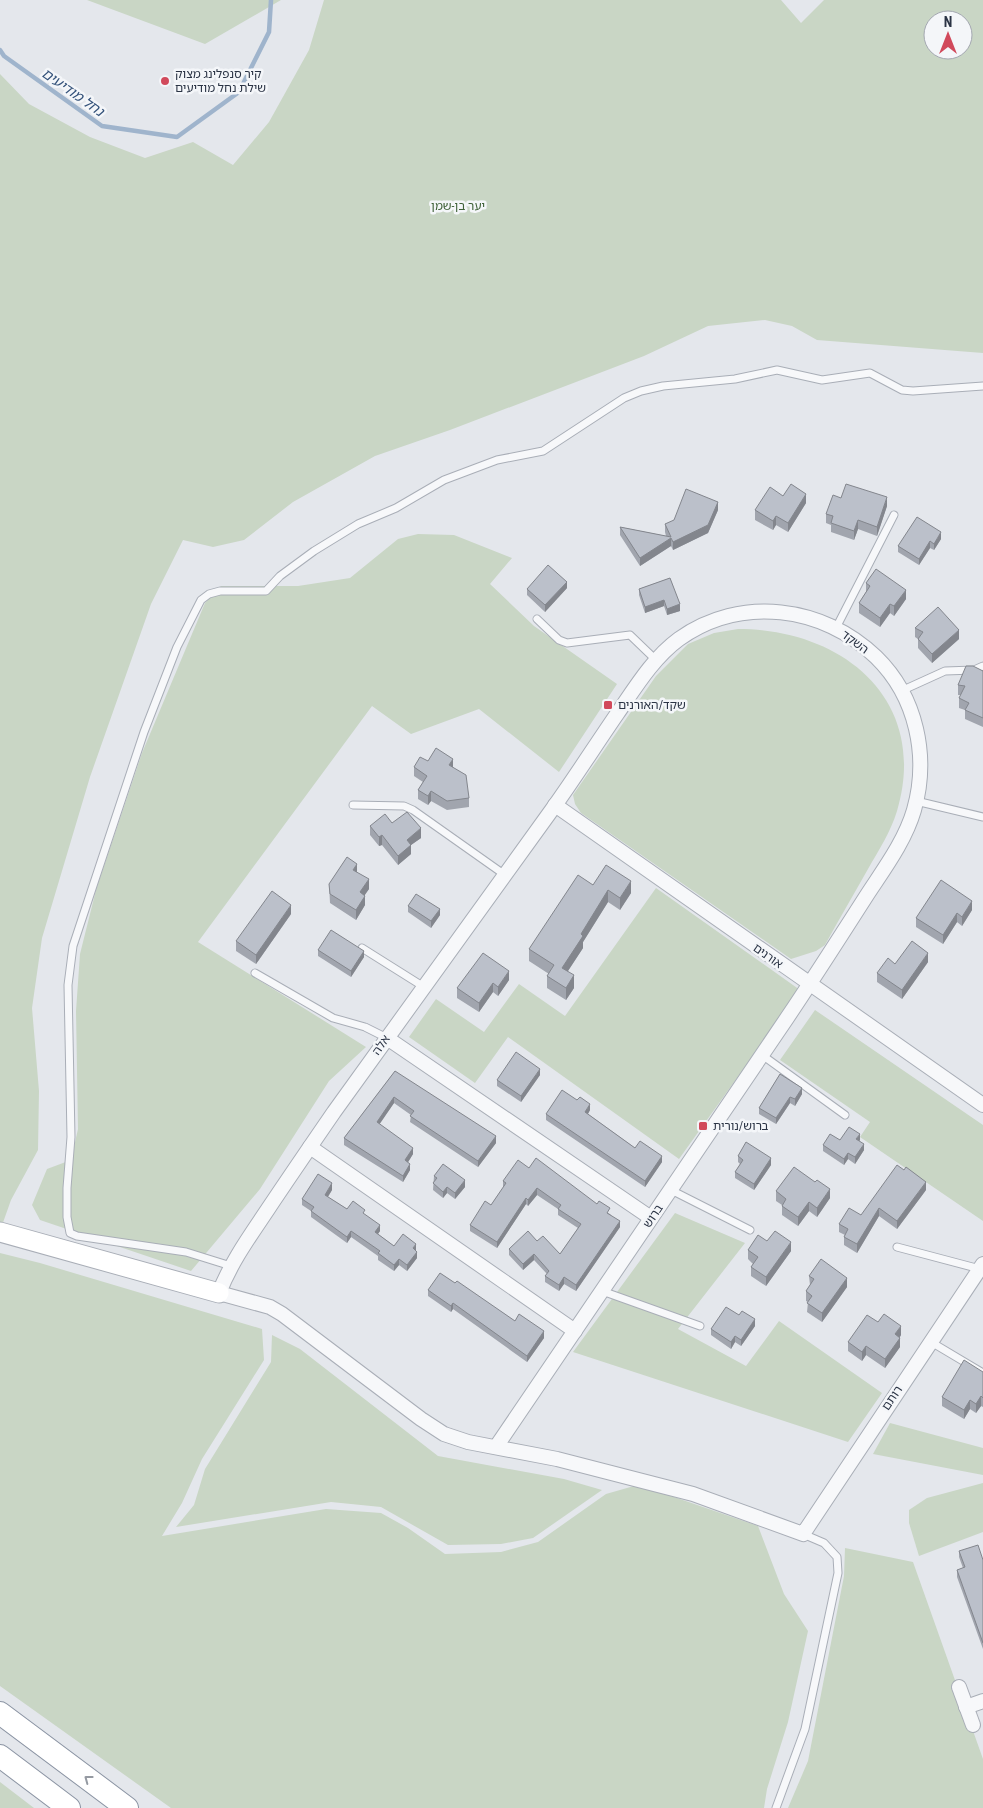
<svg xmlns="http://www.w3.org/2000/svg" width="983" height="1808" font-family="'Roboto Condensed','Noto Sans Hebrew',sans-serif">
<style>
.green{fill:#c9d6c5;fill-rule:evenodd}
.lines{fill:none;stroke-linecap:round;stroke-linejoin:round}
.stream{stroke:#9fb4cc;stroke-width:4.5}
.service-casing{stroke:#a9aeb7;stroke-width:9}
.minor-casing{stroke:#a9aeb7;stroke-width:16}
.secondary-casing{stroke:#a9aeb7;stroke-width:21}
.trunk-casing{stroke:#8b94a3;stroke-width:24}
.service{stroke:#f7f8fa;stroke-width:7}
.minor{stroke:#f7f8fa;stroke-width:14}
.secondary{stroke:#fff;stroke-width:19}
.trunk{stroke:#fff;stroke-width:22}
.wall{fill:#a1a5ae}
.shaded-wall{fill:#83868d}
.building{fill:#bbc0ca;stroke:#83868d}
.oneway{stroke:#959aa2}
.poi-dot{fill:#d1495b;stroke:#f4f6f9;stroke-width:2}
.labels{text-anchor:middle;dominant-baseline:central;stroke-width:5;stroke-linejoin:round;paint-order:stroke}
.poi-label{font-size:12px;fill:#2b3445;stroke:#f4f6f9;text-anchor:start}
.park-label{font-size:12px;fill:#3f6138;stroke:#f4f6f9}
.street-label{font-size:12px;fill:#2b3445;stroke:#f4f6f9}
.water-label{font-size:14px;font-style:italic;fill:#34527a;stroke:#f4f6f9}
</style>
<rect width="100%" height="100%" fill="#e4e7ec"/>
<g class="green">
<polygon points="87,0 281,0 205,44"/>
<path d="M324,0H781L801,23L824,0H983V353L817,340L792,326L765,320L708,326L644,356L450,430L375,456L293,502L244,540L213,547L183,540L151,604L90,777L42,938L32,1008L39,1091L38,1150L11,1200L0,1231V74L29,104L90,137L145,158L193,142L233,165L269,122L309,50ZM933,20H963V50H933Z"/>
<polygon points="418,534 454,535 512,558 490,584 534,626 617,684 559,772 479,709 411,734 372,706 198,942 366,1047 329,1081 260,1189 191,1271 40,1220 32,1205 47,1169 71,1160 78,1129 76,1011 80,954 96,890 142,753 205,603 221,586 298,586 350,578 398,539"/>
<path d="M738,629C842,629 930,699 897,811C891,831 879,850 868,869C854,894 839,919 825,945L816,951L791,959L581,813L575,804L573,795L656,676L688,644L714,633Z"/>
<polygon points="656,888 800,990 679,1159 508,1037 475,1083 409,1037 436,999 484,1032 519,984 565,1016"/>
<polygon points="815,1010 983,1125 983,1221 860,1137 870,1122 780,1060"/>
<polygon points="675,1213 745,1243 678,1329 746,1366 779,1321 882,1393 848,1442 573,1352"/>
<polygon points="0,1253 40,1263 262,1329 264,1360 202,1459 182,1503 162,1536 326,1509 381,1513 408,1528 445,1554 501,1552 538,1542 606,1494 634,1486 651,1489 758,1526 784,1594 808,1631 788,1722 767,1789 764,1808 171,1808 0,1686"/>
<polygon points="272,1335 300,1349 438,1456 564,1479 602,1490 533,1538 501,1544 448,1545 381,1507 331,1502 176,1527 194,1505 205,1469 271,1362"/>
<polygon points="890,1423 983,1448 983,1475 873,1454"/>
<polygon points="983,1483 983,1532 919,1556 909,1523 909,1510 927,1498"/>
<polygon points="845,1548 913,1562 983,1759 983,1808 788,1808 808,1761 844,1576"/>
<polygon points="0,1782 34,1808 0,1808"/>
</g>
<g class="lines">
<polyline class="stream" points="0,50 4,56 102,126 177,137 239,92 269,32 271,0"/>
<defs>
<g id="service">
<polyline points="537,619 559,640 567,643 630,635 657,661"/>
<polyline points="836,628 894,515"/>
<polyline points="901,691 945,671 974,670 983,666"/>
<polyline points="916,801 983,817"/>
<polyline points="353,805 404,806 413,810 505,875"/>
<polyline points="362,948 424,987"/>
<polyline points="255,973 333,1018 365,1027 387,1038"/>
<polyline points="762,1055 845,1115"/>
<polyline points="671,1190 750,1230"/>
<polyline points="897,1247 980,1269"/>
<polyline points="231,1266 186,1252 77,1236 70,1233 67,1217 67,1188 71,1137 68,985 73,946 144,732 177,647 201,600 209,594 220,591 266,591 280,576 314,551 358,524 396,508 444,480 497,460 543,451 624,398 641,391 663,386 735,379 777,370 822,380 870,373 902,390 913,391 983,386"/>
<polyline points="602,1291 700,1326"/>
<polyline points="931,1342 983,1373"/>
<polyline points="776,1808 805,1729 838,1573 837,1557 824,1543 803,1534"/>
</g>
<g id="minor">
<polyline points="555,805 983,1105"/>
<polyline points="387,1038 651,1218"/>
<polyline points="310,1147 575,1331"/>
<path d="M496,1447C593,1304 690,1161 787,1018C814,978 840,937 867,895C884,869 905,841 914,810C929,757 917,697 876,657C823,606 741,595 679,639C653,658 635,688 617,714C595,746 574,779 551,811C479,911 406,1011 334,1112C312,1144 290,1176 268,1209C250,1236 231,1262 219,1293L270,1307L282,1314L421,1419L444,1434L468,1442L557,1459L654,1484L693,1494L803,1534L983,1264"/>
<polyline points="959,1687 973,1725"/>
<polyline points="966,1707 983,1701"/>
</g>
<polyline id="secondary" points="0,1232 219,1293"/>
<g id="trunk">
<polyline points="0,1713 127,1808"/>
<polyline points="0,1756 69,1808"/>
</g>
</defs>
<use href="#service" class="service-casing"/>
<use href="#minor" class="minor-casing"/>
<use href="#secondary" class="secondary-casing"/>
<use href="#trunk" class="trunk-casing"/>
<use href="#service" class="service"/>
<use href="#minor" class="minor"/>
<use href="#secondary" class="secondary"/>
<use href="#trunk" class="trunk"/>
</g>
<g class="wall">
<polygon points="783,496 806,503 788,532 776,525 773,530 755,520 755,510"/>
<polygon points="841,498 887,506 877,536 858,529 854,540 831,532 831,525 826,523 826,514"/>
<polygon points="718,510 708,533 673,550 671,546 640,566 620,535 620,527 666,536 665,532 665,524"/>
<polygon points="941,539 934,550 930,548 919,565 898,552 898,546"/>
<polygon points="670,578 680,611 667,615 664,606 645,613 639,595 639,589"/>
<polygon points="866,583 906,599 894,616 890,613 880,627 859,613 859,603 866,592"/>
<polygon points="567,588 545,612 527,595 527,589"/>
<polygon points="915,628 959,639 932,663 918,648 918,639 915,637"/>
<polygon points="983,671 983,727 965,719 965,710 959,708 959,698 961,695 958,695 958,685"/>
<polygon points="428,761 453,767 469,798 469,807 447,810 431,801 428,805 418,799 418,790 423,782 414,776 414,767"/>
<polygon points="392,823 421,838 411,845 411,854 398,865 382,845 379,846 370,835 370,826"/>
<polygon points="357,872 369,889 364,895 365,905 356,920 330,903 329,884"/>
<polygon points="593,885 631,893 620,910 608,902 583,942 583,948 568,971 574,988 566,1000 547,988 547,976 549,974 529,961 529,949"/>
<polygon points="408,906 440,915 431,928 408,912"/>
<polygon points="972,910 962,926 957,922 943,944 916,927 916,918"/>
<polygon points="291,914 256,964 236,951 236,941"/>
<polygon points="318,950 364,957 351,977 318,956"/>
<polygon points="928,962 902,999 877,982 877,973 895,964"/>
<polygon points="509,980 498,996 493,992 479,1012 457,998 457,988"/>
<polygon points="395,1071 496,1143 478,1167 410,1122 411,1115 394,1103 379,1124 413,1154 408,1162 410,1170 403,1182 344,1145 344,1138"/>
<polygon points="780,1074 802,1094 795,1106 790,1103 776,1124 759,1114 759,1108"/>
<polygon points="540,1075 521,1102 497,1086 497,1080"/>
<polygon points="590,1110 588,1114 635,1148 662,1162 645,1187 546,1120 546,1114"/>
<polygon points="840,1140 860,1140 859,1141 864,1150 855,1164 848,1159 844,1165 823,1151 823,1145"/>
<polygon points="738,1156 771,1165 754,1190 735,1178 735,1172 740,1164 738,1162"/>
<polygon points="529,1168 610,1214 620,1227 576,1291 564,1284 559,1291 545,1282 545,1276 547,1274 534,1260 523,1270 509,1255 509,1249 537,1241 560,1254 578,1228 558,1215 558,1209 537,1195 528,1206 526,1204 497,1248 470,1231 470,1225 491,1205 503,1188 503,1181"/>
<polygon points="434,1176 465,1187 455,1199 447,1193 443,1198 433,1190"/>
<polygon points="332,1190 328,1197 347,1209 365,1215 380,1231 378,1234 394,1246 416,1250 417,1258 407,1271 399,1265 394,1271 378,1260 378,1256 351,1237 347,1243 311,1217 311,1211 302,1205 302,1199"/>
<polygon points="926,1190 897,1229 879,1216 857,1253 844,1245 844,1237 845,1235 839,1232 839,1224"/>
<polygon points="776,1191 830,1198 817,1217 809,1211 798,1226 782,1215 782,1205 776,1201"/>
<polygon points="767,1241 791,1251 766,1286 751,1276 751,1267 753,1264 748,1259 748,1250"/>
<polygon points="809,1276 847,1287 822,1322 807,1312 808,1302 806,1301 806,1291 810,1285"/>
<polygon points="455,1283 515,1321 544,1338 527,1362 453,1309 451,1312 428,1296 428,1290"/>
<polygon points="878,1322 901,1335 900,1337 900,1347 885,1368 866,1355 862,1361 848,1351 848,1342"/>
<polygon points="755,1326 741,1346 735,1342 731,1349 711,1335 711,1329"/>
<polygon points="983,1372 983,1407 981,1406 976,1413 970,1409 964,1419 942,1406 942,1397"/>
<polygon points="959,1551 983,1560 983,1649 957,1577 957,1570 963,1568 959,1557"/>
</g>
<g class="shaded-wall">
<polygon points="806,494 806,503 788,532 788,523"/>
<polygon points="887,497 887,506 877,536 877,527"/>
<polygon points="718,502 718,510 708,533 673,550 673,542"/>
<polygon points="776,516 776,525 773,530 773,521"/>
<polygon points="858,520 858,529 854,540 854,531"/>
<polygon points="941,532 941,539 934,550 934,544"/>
<polygon points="671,538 671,546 640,566 640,558"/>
<polygon points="930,541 930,548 919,565 919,559"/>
<polygon points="567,582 567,588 545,612 545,605"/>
<polygon points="906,590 906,599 894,616 894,606"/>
<polygon points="664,600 664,606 645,613 645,607"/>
<polygon points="680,604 680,611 667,615 667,609"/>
<polygon points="890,604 890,613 880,627 880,618"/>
<polygon points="959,630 959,639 932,663 932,654"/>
<polygon points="453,759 453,768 449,765"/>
<polygon points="431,791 431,801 428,805 428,796"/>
<polygon points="421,828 421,838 411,845 411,854 398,865 398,856 407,840"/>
<polygon points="382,835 382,845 379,846 379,837"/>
<polygon points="357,864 357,873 353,870"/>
<polygon points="369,879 369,889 360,902 360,892"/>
<polygon points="631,881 631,893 620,910 620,898"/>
<polygon points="608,890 608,902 583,942 583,948 562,980 562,968 581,934"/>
<polygon points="365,896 365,905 356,920 356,910"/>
<polygon points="972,901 972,910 962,926 962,917"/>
<polygon points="291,905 291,914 256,964 256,955"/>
<polygon points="440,909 440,915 431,928 431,921"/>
<polygon points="957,913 957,922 943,944 943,935"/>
<polygon points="364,951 364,957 351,977 351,971"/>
<polygon points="928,953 928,962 902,999 902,990"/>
<polygon points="509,971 509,980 498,996 498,987"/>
<polygon points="574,975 574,988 566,1000 566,988"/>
<polygon points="493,983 493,992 479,1012 479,1003"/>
<polygon points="540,1069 540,1075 521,1102 521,1096"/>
<polygon points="802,1088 802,1094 795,1106 795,1099"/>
<polygon points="394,1097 394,1103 377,1128 377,1122"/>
<polygon points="790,1097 790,1103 776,1124 776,1118"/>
<polygon points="590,1104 590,1110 585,1119 585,1112"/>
<polygon points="860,1134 860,1140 856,1145 856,1139"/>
<polygon points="496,1136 496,1143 478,1167 478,1161"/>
<polygon points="864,1144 864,1150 855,1164 855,1157"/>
<polygon points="413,1148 413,1154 405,1167 405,1160"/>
<polygon points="848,1153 848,1159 844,1165 844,1159"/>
<polygon points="662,1156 662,1162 645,1187 645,1181"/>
<polygon points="771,1158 771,1165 754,1190 754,1184"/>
<polygon points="410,1164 410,1170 403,1182 403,1176"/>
<polygon points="465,1180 465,1187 455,1199 455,1193"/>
<polygon points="926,1182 926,1190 897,1229 897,1221"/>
<polygon points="332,1183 332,1190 325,1201 325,1195"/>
<polygon points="447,1187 447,1193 443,1198 443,1192"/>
<polygon points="537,1188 537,1195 528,1206 528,1200"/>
<polygon points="830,1189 830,1198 817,1217 817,1208"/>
<polygon points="526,1198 526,1204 497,1248 497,1242"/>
<polygon points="809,1202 809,1211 798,1226 798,1217"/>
<polygon points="879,1208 879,1216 857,1253 857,1244"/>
<polygon points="620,1221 620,1227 576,1291 576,1285"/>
<polygon points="380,1225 380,1231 375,1238 375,1232"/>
<polygon points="351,1231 351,1237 347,1243 347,1237"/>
<polygon points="791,1242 791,1251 766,1286 766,1277"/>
<polygon points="416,1244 416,1250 413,1255 413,1248"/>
<polygon points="417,1252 417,1258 407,1271 407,1265"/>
<polygon points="534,1254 534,1260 523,1270 523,1264"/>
<polygon points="399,1259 399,1265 394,1271 394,1265"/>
<polygon points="564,1277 564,1284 559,1291 559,1285"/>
<polygon points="847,1278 847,1287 822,1322 822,1313"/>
<polygon points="453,1303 453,1309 451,1312 451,1306"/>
<polygon points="755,1319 755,1326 741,1346 741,1340"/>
<polygon points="901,1326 901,1335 895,1344 895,1334"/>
<polygon points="544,1331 544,1338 527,1362 527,1356"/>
<polygon points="735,1336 735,1342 731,1349 731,1342"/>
<polygon points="900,1338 900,1347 885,1368 885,1359"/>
<polygon points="866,1346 866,1355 862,1361 862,1352"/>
<polygon points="981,1396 981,1406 976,1413 976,1404"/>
<polygon points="970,1400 970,1409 964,1419 964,1410"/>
</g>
<g class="building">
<polygon points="791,484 806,494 788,523 776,516 773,521 755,510 770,487 783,496"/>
<polygon points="846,484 887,497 877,527 858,520 854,531 831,523 833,516 826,514 833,495 841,498"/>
<polygon points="686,489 718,502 708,525 673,542 671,538 640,558 620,527 671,537 665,524 674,520"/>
<polygon points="917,517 941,532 934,544 930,541 919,559 898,546"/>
<polygon points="548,565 567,582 545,605 527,589"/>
<polygon points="876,569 906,590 894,606 890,604 880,618 859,603 870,586 866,583"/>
<polygon points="670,578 680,604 667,609 664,600 645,607 639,589"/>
<polygon points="938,607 959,630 932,654 918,639 923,632 915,628"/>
<polygon points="966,666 973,666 983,671 983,718 965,710 969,703 959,698 965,686 958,685"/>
<polygon points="436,748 453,759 449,765 466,775 469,798 447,801 431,791 428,796 418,790 427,776 414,767 420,757 428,761"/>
<polygon points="407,812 421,828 407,840 411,845 398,856 382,835 379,837 370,826 385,814 392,823"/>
<polygon points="347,857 357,864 353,870 369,879 360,892 365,896 356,910 330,894 329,884"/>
<polygon points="606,865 631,881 620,898 608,890 581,934 583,936 562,968 574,975 566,988 547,976 554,965 529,949 578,875 593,885"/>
<polygon points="941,880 972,901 962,917 957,913 943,935 916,918"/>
<polygon points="272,891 291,905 256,955 236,941"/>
<polygon points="416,894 440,909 431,921 408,906"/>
<polygon points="331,930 364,951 351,971 318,950"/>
<polygon points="912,941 928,953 902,990 877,973 888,958 895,964"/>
<polygon points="483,953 509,971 498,987 493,983 479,1003 457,988"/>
<polygon points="516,1052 540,1069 521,1096 497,1080"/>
<polygon points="395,1071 496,1136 478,1161 410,1116 414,1111 394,1097 377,1122 413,1148 405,1160 410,1164 403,1176 344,1138"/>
<polygon points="780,1074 802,1088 795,1099 790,1097 776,1118 759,1108"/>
<polygon points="562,1090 577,1100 580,1097 590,1104 585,1112 635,1148 640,1141 662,1156 645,1181 546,1114"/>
<polygon points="849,1127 860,1134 856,1139 864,1144 855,1157 848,1153 844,1159 823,1145 830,1134 840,1140"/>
<polygon points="746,1142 771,1158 754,1184 735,1172 743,1160 738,1156"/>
<polygon points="536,1158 597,1204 599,1201 610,1208 607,1213 620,1221 576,1285 564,1277 559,1285 545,1276 549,1271 534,1254 523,1264 509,1249 528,1231 537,1241 543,1236 560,1254 581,1224 558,1209 561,1205 537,1188 528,1200 526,1198 497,1242 470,1225 485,1201 491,1205 506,1183 503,1181 518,1160 529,1168"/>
<polygon points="443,1164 465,1180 455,1193 447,1187 443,1192 433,1183 437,1178 434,1176"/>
<polygon points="897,1165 904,1170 906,1167 926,1182 897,1221 879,1208 857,1244 844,1237 848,1229 839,1224 849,1208 861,1215"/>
<polygon points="794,1167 815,1182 817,1180 830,1189 817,1208 809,1202 798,1217 782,1206 786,1199 776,1191"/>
<polygon points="318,1174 332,1183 325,1195 347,1209 353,1201 365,1210 363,1213 380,1225 375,1232 394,1246 403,1234 416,1244 413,1248 417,1252 407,1265 399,1259 394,1265 378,1253 380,1251 351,1231 347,1237 311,1211 314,1207 302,1199"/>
<polygon points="775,1231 791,1242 766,1277 751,1267 758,1257 748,1250 758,1235 767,1241"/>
<polygon points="821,1259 847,1278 822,1313 807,1303 812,1296 806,1291 814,1279 809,1276"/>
<polygon points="440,1273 455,1283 457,1281 515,1321 519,1314 544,1331 527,1356 453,1303 451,1306 428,1290"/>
<polygon points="726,1307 739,1315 742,1311 755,1319 741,1340 735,1336 731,1342 711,1329"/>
<polygon points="884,1314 901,1326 895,1334 900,1338 885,1359 866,1346 862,1352 848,1342 867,1315 878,1322"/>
<polygon points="964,1360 983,1372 983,1398 981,1396 976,1404 970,1400 964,1410 942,1397"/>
<polygon points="978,1545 983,1560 983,1643 957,1570 965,1567 959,1551"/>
</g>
<defs><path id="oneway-chevron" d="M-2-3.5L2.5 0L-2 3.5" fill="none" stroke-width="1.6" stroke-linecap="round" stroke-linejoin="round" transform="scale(1.25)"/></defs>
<use class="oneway" href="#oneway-chevron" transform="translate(88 1779) rotate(-143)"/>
<g class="poi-dot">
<circle cx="165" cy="81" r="5"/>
<rect x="603" y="700" width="10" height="10" rx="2.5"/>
<rect x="698" y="1121" width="10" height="10" rx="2.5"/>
</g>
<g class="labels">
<g class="poi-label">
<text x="175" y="74">קיר סנפלינג מצוק<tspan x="175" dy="14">שילת נחל מודיעים</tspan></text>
<text x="618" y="705">שקד/האורנים</text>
<text x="713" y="1126">ברוש/נורית</text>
</g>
<g class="park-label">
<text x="458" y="206">יער בן-שמן</text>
</g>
<g class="street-label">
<text transform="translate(855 642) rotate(36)">השקד</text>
<text transform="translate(768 956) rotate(35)">אורנים</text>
<text transform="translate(381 1045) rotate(-55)">אלה</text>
<text transform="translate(653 1216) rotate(-56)">ברוש</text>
<text transform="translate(892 1398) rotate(-56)">רותם</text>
</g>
<g class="water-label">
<text transform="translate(73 92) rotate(35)">נחל מודיעים</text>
</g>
</g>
<g transform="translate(948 35)"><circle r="24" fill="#f4f6f9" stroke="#a4a8b1"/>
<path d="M0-4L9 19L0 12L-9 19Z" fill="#d1495b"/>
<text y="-8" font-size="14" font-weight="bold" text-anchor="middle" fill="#2b3445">N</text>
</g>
</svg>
